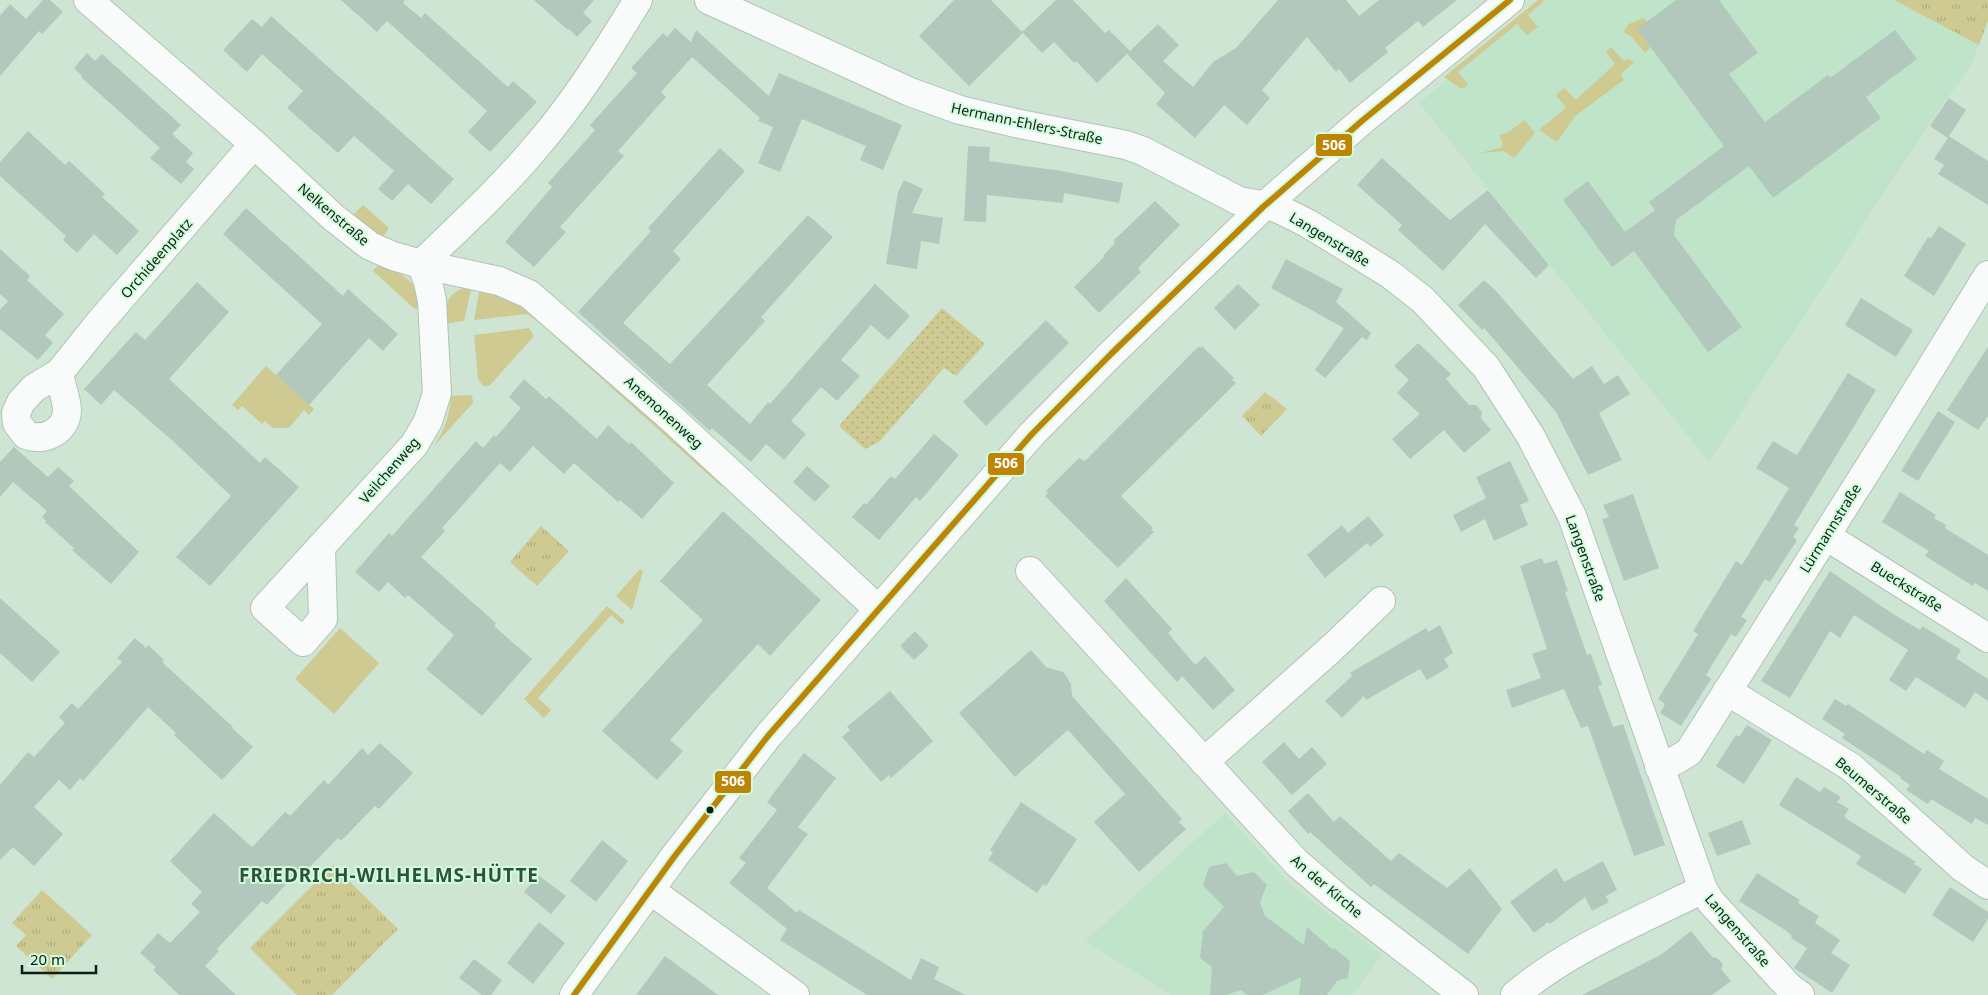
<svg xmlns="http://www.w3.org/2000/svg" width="1988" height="995" font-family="'Noto Sans',sans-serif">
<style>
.built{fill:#bfe4c9}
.grass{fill:#ceca92}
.park{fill:url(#park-tufts)}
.garden{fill:url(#garden-dots)}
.building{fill:#b3c8bd}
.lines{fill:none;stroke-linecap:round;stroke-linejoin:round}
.minor-casing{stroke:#b1c3b6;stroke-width:30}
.tertiary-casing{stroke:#b1c3b6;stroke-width:30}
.minor{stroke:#f8fbf9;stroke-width:28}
.tertiary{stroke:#f8fbf9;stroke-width:28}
.bus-1-casing{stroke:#d1fcdd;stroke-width:10}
.bus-1{stroke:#bd8405;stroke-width:6}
.bus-dot{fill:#0f1f14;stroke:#d1fcdd;stroke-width:2}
.labels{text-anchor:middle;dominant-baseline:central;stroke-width:4;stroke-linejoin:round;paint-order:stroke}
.street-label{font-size:14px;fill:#0f1f14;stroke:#d1fcdd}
.district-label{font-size:19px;font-weight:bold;letter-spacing:1px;fill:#2d5239;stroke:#d1fcdd}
.line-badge{stroke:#d1fcdd;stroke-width:2}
.badge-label{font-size:14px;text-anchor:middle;font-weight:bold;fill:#fff}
</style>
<defs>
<pattern id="park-tufts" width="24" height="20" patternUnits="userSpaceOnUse" patternTransform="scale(1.25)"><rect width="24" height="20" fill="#ceca92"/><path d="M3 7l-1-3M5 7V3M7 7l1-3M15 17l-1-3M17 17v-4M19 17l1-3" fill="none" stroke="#b0ad7d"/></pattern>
<pattern id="garden-dots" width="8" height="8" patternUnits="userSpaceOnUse" patternTransform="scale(1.25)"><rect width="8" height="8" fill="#ceca92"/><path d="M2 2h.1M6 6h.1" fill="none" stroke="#b0ad7d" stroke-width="1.8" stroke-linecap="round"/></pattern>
</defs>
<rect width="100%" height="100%" fill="#cee5d4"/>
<g class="built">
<polygon points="1545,0 1894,0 1979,45 1972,63 1908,156 1709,462 1419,103"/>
<polygon points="1225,813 1289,883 1382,955 1352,995 1171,995 1085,941"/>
</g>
<g class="grass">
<polygon points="1538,0 1545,0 1528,15 1538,27 1527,35 1517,24 1458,72 1468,84 1464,88 1460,88 1444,77"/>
<polygon points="1644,18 1647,22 1651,47 1645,53 1632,37 1626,34 1624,31 1629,24"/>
<polygon points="1611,47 1624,61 1629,59 1634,62 1621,74 1624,80 1575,116 1557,142 1539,130 1566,108 1556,95 1564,88 1576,100 1615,64 1606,52"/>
<polygon points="1525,120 1535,133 1514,158 1504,151 1480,153 1503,147 1500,135 1508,132"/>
<polygon points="363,205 389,228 380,241 349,219"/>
<path d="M379,264C399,270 423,284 418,309H415L373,271Z"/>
<path d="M472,286L464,321L444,324C445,303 448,290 472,286Z"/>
<polygon points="480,287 503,293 545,320 541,324 527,314 474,320"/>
<polygon points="549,319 728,478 721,486 543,326"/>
<polygon points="529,328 534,336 491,384 488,386 483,386 478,379 474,335"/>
<polygon points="266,366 314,409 309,415 304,410 289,428 273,428 265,421 262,424 242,406 238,410 232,405"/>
<path d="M472,395L473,403L434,446C444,431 450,415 451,396Z"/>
<polygon points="640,569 643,571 632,610 616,596"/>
<polygon points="607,606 625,621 622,625 611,615 538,698 551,710 544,718 524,699"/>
<polygon points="340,628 379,663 334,714 295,679"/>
</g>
<g class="park">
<polygon points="1894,0 1988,0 1988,21 1979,45"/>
<polygon points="1265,392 1287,409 1261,436 1242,416"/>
<polygon points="541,526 569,551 537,586 510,562"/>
<polygon points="333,865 398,929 332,995 297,995 250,948"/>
<polygon points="42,890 92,935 52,979 16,946 26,935 12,923"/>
</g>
<polygon class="garden" points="942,308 985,344 956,376 944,368 879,442 865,449 839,426"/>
<g class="building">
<polygon points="43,0 50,0 63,12 42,34 39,31 0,76 0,16 10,4 26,19"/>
<polygon points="341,0 405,0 403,3 421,18 425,13 508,87 513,81 537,102 490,152 468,132 487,111 387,21 377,32"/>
<polygon points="534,0 594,0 583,13 592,21 577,37 569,29 568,30"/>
<polygon points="954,0 991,0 1022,32 1056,0 1073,0 1105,33 1109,30 1130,51 1097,83 1076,61 1074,63 1054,42 1042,53 1023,33 969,86 919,36"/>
<polygon points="1278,0 1346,0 1359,16 1379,0 1457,0 1423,27 1418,21 1385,48 1388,52 1350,83 1339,69 1336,72 1307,37 1262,90 1270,98 1247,125 1224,105 1195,138 1156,104 1165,93 1127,54 1158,24 1179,45 1163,61 1193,87 1213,62 1236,48"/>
<polygon points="1676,0 1719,0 1758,53 1729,74 1765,122 1828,75 1830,78 1895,30 1917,59 1866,97 1881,118 1773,198 1749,166 1676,220 1674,235 1742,327 1708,352 1634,251 1612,267 1563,200 1588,181 1625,232 1655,210 1649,202 1724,146 1637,29"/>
<polygon points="271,16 454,179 431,204 408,184 392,201 378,189 394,171 354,136 338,153 287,108 303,91 262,54 247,72 223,50 252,19 262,27"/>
<polygon points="675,28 691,42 696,30 769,96 779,73 902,125 883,170 860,160 866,146 802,119 780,172 758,163 773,127 758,121 760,118 692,57 661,92 666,97 618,151 624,156 560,227 566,232 534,267 505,242 552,187 548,183 595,130 590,125 637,73 631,68 663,33 667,37"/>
<polygon points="87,53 95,61 102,54 181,125 172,134 193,153 186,162 194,169 181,184 150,158 160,148 81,77 82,76 74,68"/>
<polygon points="1949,98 1966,110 1949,136 1988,161 1988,205 1938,174 1944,165 1934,159 1948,138 1930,126"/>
<polygon points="28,131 65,165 69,161 77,168 105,194 102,197 139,231 117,255 94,234 77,253 63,240 66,236 0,176 0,162"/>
<polygon points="968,146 990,147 989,161 1062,171 1123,183 1119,203 1064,193 1063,203 987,195 986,222 964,221"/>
<polygon points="720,148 745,171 673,251 681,259 623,323 670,364 808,215 833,237 761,317 765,321 707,385 750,424 768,402 770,404 875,284 910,316 888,340 871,325 841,360 860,376 837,401 821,387 791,421 806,434 784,460 766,444 751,462 712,428 710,431 578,312 636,248 651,231 648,228"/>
<polygon points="1382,158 1450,220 1488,190 1549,265 1536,278 1485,224 1443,271 1398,230 1402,225 1357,185"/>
<polygon points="904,180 923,189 912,213 943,218 939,244 921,241 917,269 886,264 898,192"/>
<polygon points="1155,201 1180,225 1138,268 1141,272 1099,313 1074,287 1104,257 1103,256 1115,243 1113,241"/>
<polygon points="246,208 343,296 348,289 398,334 383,351 369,338 309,405 276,375 322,324 223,234"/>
<polygon points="1939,226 1966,244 1934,296 1904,276 1928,237 1931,238"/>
<polygon points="0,249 30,276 27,280 64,314 45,335 53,343 38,360 0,329 0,310 8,301 0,294"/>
<polygon points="1286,259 1343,289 1336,302 1371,333 1367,340 1362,337 1325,378 1315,370 1344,328 1271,288"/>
<polygon points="1484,280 1496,291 1573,379 1592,366 1604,384 1618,375 1630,394 1599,413 1622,460 1588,475 1556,412 1484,328 1482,330 1458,305"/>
<polygon points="197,282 229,312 169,379 260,463 265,457 299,487 210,586 176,557 231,496 174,442 114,390 101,405 84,389 136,332 145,340"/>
<polygon points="1238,284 1260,305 1235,330 1214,308"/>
<polygon points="1861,298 1913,330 1896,357 1845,325"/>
<polygon points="1046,320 1069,343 986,426 963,402"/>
<polygon points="1418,343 1451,374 1446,379 1469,405 1476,405 1482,412 1481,418 1491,430 1464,453 1444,430 1410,459 1392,439 1420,414 1397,393 1409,380 1394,366"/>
<polygon points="1199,346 1200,348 1202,346 1234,378 1232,380 1236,383 1121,496 1153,528 1151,530 1154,532 1118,568 1045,496 1048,493 1046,491 1079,458 1085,461"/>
<polygon points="1988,347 1988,416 1978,430 1947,410"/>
<polygon points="1848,373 1876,390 1794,525 1799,528 1793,537 1797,540 1770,582 1765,579 1741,617 1747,620 1736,637 1731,634 1706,675 1711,679 1681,726 1660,713 1665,704 1658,699 1698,634 1693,631 1736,561 1742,565 1789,488 1756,468 1773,441 1797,455"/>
<polygon points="524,379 546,399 549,396 597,439 608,425 629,444 631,442 674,483 642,519 620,500 618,502 574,463 564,474 533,446 510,472 500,463 442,528 445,531 421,557 496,623 494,626 532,659 482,716 426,669 454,635 408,595 405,598 388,582 379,592 355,572 389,533 392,536 476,441 483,448 494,435 496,437 521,408 509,397"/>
<polygon points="1938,411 1955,422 1918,481 1901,471"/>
<polygon points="934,434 959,455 920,501 916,497 879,540 852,517 864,503 866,505 891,476 895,479"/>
<polygon points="14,447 48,477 58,467 74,481 69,486 139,552 111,584 72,550 74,548 45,522 46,521 42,517 47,511 13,482 0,497 0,462"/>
<polygon points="1510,461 1529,501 1520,505 1528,525 1494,541 1485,519 1461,532 1453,515 1486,498 1476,477"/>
<polygon points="807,466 830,486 815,502 793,482"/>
<polygon points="1900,492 1936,515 1934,518 1946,525 1945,528 1988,555 1988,591 1975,583 1973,586 1925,556 1929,551 1882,522"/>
<polygon points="1633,494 1659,568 1624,581 1602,519 1609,517 1603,505"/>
<polygon points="723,511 821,600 770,656 758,644 745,658 670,740 683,751 657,780 602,731 703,620 660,581"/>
<polygon points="1368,516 1384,535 1370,547 1367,543 1325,578 1307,555 1342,525 1348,533"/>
<polygon points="1542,558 1544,564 1557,560 1568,591 1565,592 1587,655 1591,654 1602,685 1598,686 1613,727 1623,724 1665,845 1634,856 1588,726 1581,728 1564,689 1512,708 1506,690 1541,678 1532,654 1547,649 1520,566"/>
<polygon points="1830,571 1893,614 1920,630 1922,626 1961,650 1956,658 1988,679 1988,701 1975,692 1965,708 1916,677 1906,691 1889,680 1908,650 1854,615 1840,638 1830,631 1790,698 1761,681"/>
<polygon points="1126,578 1172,629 1168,633 1195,665 1205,656 1235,690 1213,710 1182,676 1177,682 1104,601"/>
<polygon points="0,598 60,652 32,682 0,653"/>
<polygon points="1440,625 1453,653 1444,659 1449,667 1427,680 1420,669 1366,700 1364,696 1342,718 1325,701 1352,676 1350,673 1426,628 1428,632"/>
<polygon points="915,631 929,646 914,660 900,646"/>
<polygon points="135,638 146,648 148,645 164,660 162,662 233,727 232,728 253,747 222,780 174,735 176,733 148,707 83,781 80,778 70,790 59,780 34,807 63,834 34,866 13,847 0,860 0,785 28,752 34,757 65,723 59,717 72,703 78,709 122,662 117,658"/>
<polygon points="1031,650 1046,667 1063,672 1066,676 1071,684 1072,696 1182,819 1179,822 1186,829 1139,872 1094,822 1125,794 1068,730 1015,777 959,713"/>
<polygon points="890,691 933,741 891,778 889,775 881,782 842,737 850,730 847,727"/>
<polygon points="1835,699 1846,706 1848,704 1924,754 1927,750 1944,761 1939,769 1988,799 1988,825 1975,818 1972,824 1931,799 1928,804 1906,790 1910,785 1900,778 1901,777 1842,738 1845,734 1822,719"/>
<polygon points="1747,725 1772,740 1744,784 1716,766 1736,735 1739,737"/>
<polygon points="1284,742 1299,759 1312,747 1327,764 1292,795 1262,762"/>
<polygon points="380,743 413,773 379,809 375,806 341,841 338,838 304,873 300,869 267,905 262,901 217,949 219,951 205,966 236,995 179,995 153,970 156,967 140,953 158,933 170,943 200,912 191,904 202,892 170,861 214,813 252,847 285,812 290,816 324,780 328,785 362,748 368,755"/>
<polygon points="804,753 836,778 798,827 808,834 767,888 797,913 799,910 911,980 921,958 939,967 934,979 966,995 867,995 780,940 787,929 729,883 746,863 739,858 777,810 767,802"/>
<polygon points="1796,777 1820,792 1824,787 1841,797 1837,802 1849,809 1844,816 1848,820 1916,862 1914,864 1922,869 1905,894 1856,864 1861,856 1779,805"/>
<polygon points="1308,793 1334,822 1340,816 1391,861 1399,853 1447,888 1470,868 1502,909 1468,954 1374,884 1371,887 1310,832 1308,834 1288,811"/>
<polygon points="1021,802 1077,839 1046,886 1043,884 1037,893 988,860 993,852 990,850"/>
<polygon points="1742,820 1751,844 1717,856 1708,833"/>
<polygon points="602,840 628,861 596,902 570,881"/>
<polygon points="1603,861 1617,890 1606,896 1609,902 1592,911 1585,897 1550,924 1548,922 1534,933 1510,902 1556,868 1564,882"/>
<polygon points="1226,863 1237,876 1254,872 1267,885 1260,902 1265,916 1304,945 1307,927 1332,949 1334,948 1350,961 1348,978 1337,981 1327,995 1299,995 1301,977 1263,995 1247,995 1241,990 1226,995 1210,995 1212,967 1200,958 1203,931 1224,907 1203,885 1209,867"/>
<polygon points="1757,873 1800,900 1798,903 1819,916 1815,923 1840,940 1831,953 1850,965 1832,993 1794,968 1807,948 1791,938 1792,936 1785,930 1739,901"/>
<polygon points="538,875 566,896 551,914 524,892"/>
<polygon points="1950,887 1988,912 1988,919 1973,942 1932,915"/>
<polygon points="539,922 565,943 533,984 507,963"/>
<polygon points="1691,931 1712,957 1717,958 1723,964 1721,969 1731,981 1712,995 1582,995 1662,954"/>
<polygon points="665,956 718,995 636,995"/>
<polygon points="474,959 502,980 491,995 482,995 459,978"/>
</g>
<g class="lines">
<defs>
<g id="minor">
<polyline points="88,0 254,144 334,218 370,246 393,256 421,264 499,281 529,294 671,418 878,609"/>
<polyline points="709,0 910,92 960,110 1015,123 1126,145 1143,151 1239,201 1274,207 1285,212 1307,223 1343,245 1391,275 1423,300 1486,367 1530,435 1572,516 1703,889 1711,902 1789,987 1800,995"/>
<path d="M421,264C460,226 501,189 536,147C575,102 607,51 638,0"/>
<path d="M59,373C61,386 67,399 67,411C66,432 43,442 26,435L17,423L16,413L21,402L34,388L59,373L100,322L254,144"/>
<polyline points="1826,536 1988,638"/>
<polyline points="321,547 323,619 303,642 265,608 414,445 428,421 437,393 432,301 428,282 421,264"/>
<polyline points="1030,571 1297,863 1338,898 1464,995"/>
<polyline points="1727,691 1851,767 1963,868 1988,885"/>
<polyline points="1204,762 1332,648 1381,601"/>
<polyline points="1659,767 1676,760 1689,752 1890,434 1988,275"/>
<polyline points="650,890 795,995"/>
<path d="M1515,995C1568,950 1641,920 1703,889"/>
</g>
<polyline id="tertiary" points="574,995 674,857 768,736 1032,434 1111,354 1263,207 1363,120 1510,0"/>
</defs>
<use href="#minor" class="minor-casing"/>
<use href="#tertiary" class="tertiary-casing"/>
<use href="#minor" class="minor"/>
<use href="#tertiary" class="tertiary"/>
<defs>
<polyline id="bus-1" points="574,995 674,857 768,736 1032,434 1111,354 1263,207 1363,120 1510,0"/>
</defs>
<use href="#bus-1" class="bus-1-casing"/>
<use href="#bus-1" class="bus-1"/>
</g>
<circle class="bus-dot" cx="710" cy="810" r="4.5"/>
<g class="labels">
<g class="street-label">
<text transform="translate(1027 123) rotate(12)">Hermann-Ehlers-Straße</text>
<text transform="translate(334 214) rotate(40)">Nelkenstraße</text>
<text transform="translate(1330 239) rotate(31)">Langenstraße</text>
<text transform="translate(156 258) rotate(-49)">Orchideenplatz</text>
<text transform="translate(664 412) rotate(42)">Anemonenweg</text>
<text transform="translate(389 470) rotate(-49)">Veilchenweg</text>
<text transform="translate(1830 528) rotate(-58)">Lürmannstraße</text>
<text transform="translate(1586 558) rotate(70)">Langenstraße</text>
<text transform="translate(1907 586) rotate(32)">Bueckstraße</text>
<text transform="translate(1874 790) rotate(40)">Beumerstraße</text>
<text transform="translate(1327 886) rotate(40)">An der Kirche</text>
<text transform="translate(1738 930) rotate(49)">Langenstraße</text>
</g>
<g class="district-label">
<text x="389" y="875">FRIEDRICH-WILHELMS-HÜTTE</text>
</g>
</g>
<g class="line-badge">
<rect x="1315" y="133" width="38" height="24" rx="5" fill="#bd8405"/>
<rect x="987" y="452" width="38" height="24" rx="5" fill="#bd8405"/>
<rect x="714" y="770" width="38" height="24" rx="5" fill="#bd8405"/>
</g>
<g class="badge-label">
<text x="1334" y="150">506</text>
<text x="1006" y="468">506</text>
<text x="733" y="786">506</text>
</g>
<path d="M22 965v8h74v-8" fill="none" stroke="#0f1f14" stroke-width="2.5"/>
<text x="30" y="965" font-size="15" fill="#0f1f14" stroke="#d1fcdd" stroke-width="4" paint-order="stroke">20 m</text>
</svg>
